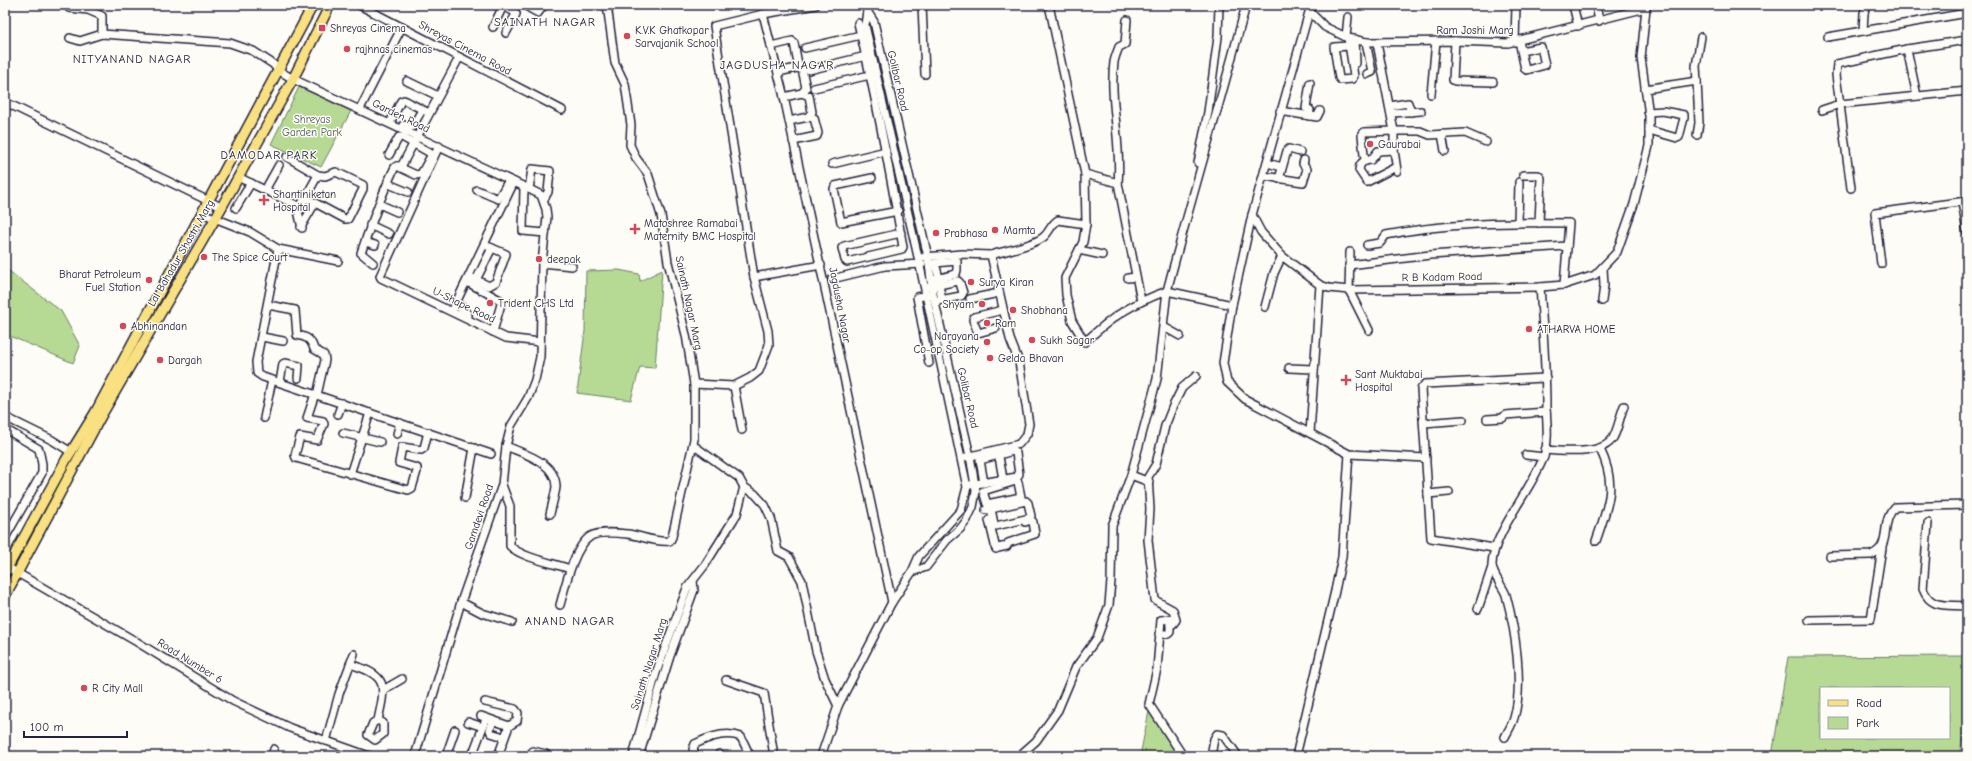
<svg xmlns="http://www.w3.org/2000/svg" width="1972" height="761" font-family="'Comic Neue',sans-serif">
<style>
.green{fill:#b6d994;stroke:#6c7e68;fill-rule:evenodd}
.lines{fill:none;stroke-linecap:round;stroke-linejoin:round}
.minor-casing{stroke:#22223b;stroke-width:10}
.major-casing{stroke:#22223b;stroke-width:12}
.minor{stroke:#fdfcf7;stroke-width:7}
.major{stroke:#f9e181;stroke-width:9}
.poi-dot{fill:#d1495b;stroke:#fdfcf7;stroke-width:1.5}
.labels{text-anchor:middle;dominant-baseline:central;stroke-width:3;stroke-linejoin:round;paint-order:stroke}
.poi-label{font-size:11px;fill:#22223b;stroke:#fdfcf7;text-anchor:start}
.street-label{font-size:11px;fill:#22223b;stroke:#fdfcf7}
.park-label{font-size:11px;fill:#4e5956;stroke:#fdfcf7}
.neighbourhood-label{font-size:12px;letter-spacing:1px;fill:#22223b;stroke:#fdfcf7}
</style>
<rect width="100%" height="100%" fill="#fdfcf7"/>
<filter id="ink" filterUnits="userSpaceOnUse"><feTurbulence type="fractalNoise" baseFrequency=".025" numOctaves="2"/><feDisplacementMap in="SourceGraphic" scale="8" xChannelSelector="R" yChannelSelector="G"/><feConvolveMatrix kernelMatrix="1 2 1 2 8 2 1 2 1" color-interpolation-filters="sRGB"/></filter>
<g filter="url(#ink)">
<g class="green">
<polygon points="299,87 351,111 321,167 271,144"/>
<polygon points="5,268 61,311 80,346 73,363 5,334"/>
<polygon points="619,270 639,274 640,281 662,270 655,368 640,367 631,400 577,393 585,331 586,271"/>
<path d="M1967,656V718L1959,756H1772L1788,657ZM1821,688H1949V738H1821Z"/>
<polygon points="1149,711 1156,712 1179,756 1140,756"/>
</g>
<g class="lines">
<defs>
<g id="minor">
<polyline points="359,5 562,110"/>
<polyline points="501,5 515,12 516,14 506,33"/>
<polyline points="922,5 925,74"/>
<polyline points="1049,5 1085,174 1118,183"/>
<polyline points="1311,5 1252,215 1261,232 1282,256 1320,285 1329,288 1349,290 1540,287 1564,285 1595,275 1617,252 1634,204 1649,146 1649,115 1641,58 1646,8 1648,5"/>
<polyline points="1573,5 1578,26"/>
<polyline points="1596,5 1599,21"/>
<polyline points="69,8 88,10 102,16 102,34"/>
<polyline points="529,8 538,13 544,5"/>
<polyline points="867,11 865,25 918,257 967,487 961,510 919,556 912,572"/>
<polyline points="1310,12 1325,27 1348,38 1366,42 1455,41 1508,43 1646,8"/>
<polyline points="763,14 784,97 892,602"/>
<path d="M1127,20L1125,44L1119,47C1117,52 1115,57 1114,62C1109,101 1122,142 1118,183L1141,301"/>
<path d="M858,23C876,97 890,172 903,247L902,249L847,262L845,260L842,248L844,246L901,233"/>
<polyline points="493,27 503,6"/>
<polyline points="1863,31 1864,13 1867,5"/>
<polyline points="1346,37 1348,17"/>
<polyline points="1828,37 1967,13"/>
<polyline points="70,38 80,41 102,34 230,43 253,51 273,64 278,70 293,79 529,189 541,195 546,209 547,217 542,263 540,357 535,380 528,398 511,426 506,446 502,485 461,602 415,756"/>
<polyline points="1348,38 1354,76 1352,79 1341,80 1339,78 1334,47 1349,46"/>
<polyline points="1355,39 1356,63"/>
<polyline points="1455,41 1453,80 1455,81 1493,82"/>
<polyline points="1519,41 1525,69 1527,70 1545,65 1541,47 1521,51"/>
<polyline points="1366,42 1372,72 1367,74"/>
<polyline points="1515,42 1516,5"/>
<polyline points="1377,43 1394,131 1420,131 1430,135 1465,133 1486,142"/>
<polyline points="771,46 792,41 794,43 798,64 797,68"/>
<polyline points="805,48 861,35"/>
<polyline points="1907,49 1917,96"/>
<polyline points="809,70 870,55"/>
<polyline points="778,72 797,68 802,69 806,88 802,93"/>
<polyline points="407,81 438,96"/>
<polyline points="1697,81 1696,66 1701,37"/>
<polyline points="814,88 870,75"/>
<polyline points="1645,89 1697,81 1699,123 1697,135"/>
<polyline points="1431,94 1436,41"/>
<polyline points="784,97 802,93 809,96 812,112 808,117"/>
<polyline points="5,102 221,207"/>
<polyline points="1390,106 1408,103 1411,112"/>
<polyline points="360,109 402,27"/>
<polyline points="1822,110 1840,104 1967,91"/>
<polyline points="1280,111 1317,117 1320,111"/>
<polyline points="1648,112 1663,111 1684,115 1684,118 1679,137 1677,138 1649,130"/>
<polyline points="1392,113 1421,111"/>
<polyline points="1309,116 1310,110 1306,108 1310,83"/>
<polyline points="789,121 808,117 814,118 818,133 817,136 793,141"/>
<polyline points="390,123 401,101 404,100 429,113"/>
<polyline points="403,125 412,127 422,110"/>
<polyline points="1442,134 1445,151"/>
<polyline points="439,146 380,276 381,278 506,338 540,342"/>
<path d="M1394,150L1378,151L1371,160C1363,161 1360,162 1359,170L1367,182L1396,167"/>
<polyline points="389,155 399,137 402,137 430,153 431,156 421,174 416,175 397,166"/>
<polyline points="287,157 318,175 325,176 336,172 363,185 363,189 348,219 345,219 306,198"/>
<polyline points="1366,161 1364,155 1362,135 1364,132 1394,131 1394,150 1397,171"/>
<polyline points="1198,163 1208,112 1218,37 1219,5"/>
<polyline points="1267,163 1282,167"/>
<polyline points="832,164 886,151"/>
<path d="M1085,174L1086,224L1083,242L1065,278L1066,295L1072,321L1085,342C1113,316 1131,304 1167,291C1192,195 1221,101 1246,5"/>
<polyline points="1523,175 1538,175 1541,178 1539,223"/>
<polyline points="1264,176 1303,182 1307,169 1303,164 1304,160"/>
<polyline points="238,177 300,207 318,175"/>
<polyline points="872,178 835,186 834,189 841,222 898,211"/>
<polyline points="1279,179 1287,151 1289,149 1300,152"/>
<polyline points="388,181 391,185 408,192"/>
<polyline points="524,187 523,231 545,233"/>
<polyline points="1851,188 1836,75 1837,64 1907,49 1967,40"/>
<polyline points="529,189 532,169 550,171 548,192 544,199"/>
<polyline points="265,190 279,165"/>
<polyline points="477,190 498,199 509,180"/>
<polyline points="1962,202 1967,232"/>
<polyline points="379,204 397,212"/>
<polyline points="300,207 298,211 302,228"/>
<polyline points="236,208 251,183"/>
<polyline points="202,213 250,232 278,249 338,261"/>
<polyline points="1252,215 1232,305 1223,363 1227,382 1245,399 1349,454 1426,458"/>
<polyline points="1518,223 1519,182"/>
<polyline points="370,225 389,234"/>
<polyline points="301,227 315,203"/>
<polyline points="365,242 375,245"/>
<path d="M1367,245L1380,243L1386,235C1446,223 1508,222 1569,223L1564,285"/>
<polyline points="278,249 256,362 257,373 263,377 491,454"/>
<polyline points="1079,250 1102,255"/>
<polyline points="1350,252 1349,290 1369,330"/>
<path d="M991,255C1004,251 1031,246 1042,238C1049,234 1050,225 1058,220L1086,224"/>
<polyline points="924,257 962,254 991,255 1010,339 1019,362 1029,424 1027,434 1019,444 967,457"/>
<path d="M373,263L361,253C371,224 381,195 395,167L402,165L459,58"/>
<polyline points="542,263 572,266"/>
<polyline points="1881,264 1875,213 1967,201"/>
<polyline points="1349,265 1430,255 1567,246"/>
<polyline points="470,277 489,286 496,282 506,254 485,245"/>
<polyline points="754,277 821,265"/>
<polyline points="1128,278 1136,277"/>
<polyline points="832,279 885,266 922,264"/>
<polyline points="476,280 492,248"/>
<path d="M931,280C939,279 947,276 956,274L957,270V261L935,263L939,278"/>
<polyline points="467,282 500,300 501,304 493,332"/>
<polyline points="939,285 942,300"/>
<polyline points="929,287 958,281 960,283 963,293 961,296 935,301"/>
<polyline points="970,299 999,293"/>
<polyline points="1602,301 1604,285 1603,268"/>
<polyline points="456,303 461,306 461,309 468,314 468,316"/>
<path d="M268,305L295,310L297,335C307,337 311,339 314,349L324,355L325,360L317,395"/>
<polyline points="1265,307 1274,273 1282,256"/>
<polyline points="452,311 514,182"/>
<polyline points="1164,327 1180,336"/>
<polyline points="996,328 978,333 973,320 974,317 1003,310"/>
<polyline points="262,337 283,341"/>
<polyline points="929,363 917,297 930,295"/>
<polyline points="1289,368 1313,369"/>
<polyline points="280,382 283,364 285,363 299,366 298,378"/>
<polyline points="694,384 734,386 750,378 759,371 769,345 768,331 754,277 714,26 763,14 816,5"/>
<polyline points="734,386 742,430"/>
<polyline points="315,394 307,418 323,421 324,424 317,440 300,437 295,455 296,458 408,490 412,488 417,471 417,468 399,463 402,447 421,450 424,448 428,432"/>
<polyline points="338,414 342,403"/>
<polyline points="5,417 52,440 71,452"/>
<polyline points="264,418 272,380"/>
<polyline points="1487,419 1503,418 1505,415 1546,412"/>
<polyline points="1424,423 1463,420"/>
<polyline points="5,429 39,449 42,464 42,473 5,538"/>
<polyline points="343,433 380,442"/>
<polyline points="1310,433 1320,285"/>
<polyline points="397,434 400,423"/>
<polyline points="693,445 739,478 744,487 755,494 765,505 771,518 778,551 789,557 802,581 816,651 825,679 838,706"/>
<path d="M506,446C524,454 556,462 556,487C555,495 552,505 550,514"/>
<path d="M1545,450C1563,451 1602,456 1613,438C1618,429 1620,416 1624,406"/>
<polyline points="998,451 1003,479"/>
<polyline points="1526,455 1544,457"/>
<polyline points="350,474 370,413"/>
<polyline points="1131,475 1149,482"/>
<polygon points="1016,481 1018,482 1021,497 987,504 983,491"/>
<polyline points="984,483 980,460 1013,451"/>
<path d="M502,485L510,506V546C522,558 554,563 570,569"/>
<polyline points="970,485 1017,477 1019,474 1016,453"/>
<polyline points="1428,494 1449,492"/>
<polyline points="465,498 474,448"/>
<polyline points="986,510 991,509 1026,501 1028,503 1031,516 1030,518 996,526 994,524 991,509"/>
<polyline points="989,520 996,549"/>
<path d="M1928,523L1923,589C1931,610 1947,604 1967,606"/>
<path d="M1596,541C1608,505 1618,486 1600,449"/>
<polyline points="995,547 998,548 1007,546 1008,543 1035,534 1033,522 1031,520 1025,522"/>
<polyline points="1494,548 1431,538 1421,389 1425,384 1546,378"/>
<path d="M1830,556L1871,555C1893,546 1879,523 1895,507L1967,505"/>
<polyline points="7,567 137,642 233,701 290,728 369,756"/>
<polyline points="461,602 482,613 512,622"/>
<path d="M560,605C565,587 574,546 591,536C600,531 618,533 628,534C642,536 655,543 670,541L672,537L694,439V384L686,335L668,262L661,215L648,174L636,158L630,145L631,125L625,84L615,63L607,5"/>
<polyline points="1478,609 1492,567"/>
<polyline points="1809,620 1871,619 1882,548"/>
<polyline points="1170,624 1173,624 1176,620 1173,610 1155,600 1148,540 1150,509 1148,477 1156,464 1165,426 1173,406 1182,388 1196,376"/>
<polyline points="1159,634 1168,634 1170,632 1170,619 1161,620 1157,669 1149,704 1183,756"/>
<path d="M350,664C388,676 386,684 378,720L373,723L368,735L375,740L383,734V723L378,720"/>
<polyline points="726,680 764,693 774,756"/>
<polyline points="383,690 402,679"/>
<polyline points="485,702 515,709 518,713 517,721 509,726 498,756"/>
<polyline points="481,716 509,726"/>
<polyline points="493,721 490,730 491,733 504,737"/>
<polyline points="468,722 483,727"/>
<path d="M1505,737C1508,731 1512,725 1514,718C1524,685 1515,628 1506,595C1503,586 1492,575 1492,565C1492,534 1533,488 1544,456C1549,441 1547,424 1546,408C1546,368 1543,327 1540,287"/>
<polyline points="326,741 339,694 354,654"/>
<polyline points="719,754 720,756"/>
<polyline points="272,756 274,749"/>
<polyline points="446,756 455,730"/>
<polyline points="472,756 486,719"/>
<polyline points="529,756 533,751 546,754 547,756"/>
<polyline points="633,756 656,673 687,588 705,565 737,514 744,487"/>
<polyline points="639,756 670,656 694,590 693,581"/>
<path d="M696,756L693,749L695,744C709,737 726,731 741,737L750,756"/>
<polyline points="821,756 838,706 892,602 912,572 926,567 947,540 960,529 967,520 973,507 976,491 970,456 933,294 928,257 874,22 867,11 866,5"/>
<polyline points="1019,756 1036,741 1058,710 1076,667 1097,638 1109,605 1111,581 1112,526 1131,475 1157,379 1167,291 1232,305"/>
<polyline points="1211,756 1214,739 1217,734 1223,735 1238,756"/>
<polyline points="1296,756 1335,591 1342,557 1349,454"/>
</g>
<g id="major">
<polyline points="5,572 66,460 95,413 313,5"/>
<polyline points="5,596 101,416 215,219 293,79 330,5"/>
</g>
</defs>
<use href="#minor" class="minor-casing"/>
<use href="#major" class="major-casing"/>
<use href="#minor" class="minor"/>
<use href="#major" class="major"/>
</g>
</g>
<g class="poi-dot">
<rect x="318" y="24" width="8" height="8" rx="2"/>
<circle cx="627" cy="36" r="4"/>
<circle cx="347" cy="49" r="4"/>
<circle cx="1370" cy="144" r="4"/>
<path d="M262 194h4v4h4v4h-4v4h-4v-4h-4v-4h4z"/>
<path d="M633 223h4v4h4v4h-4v4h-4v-4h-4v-4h4z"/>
<circle cx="995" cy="230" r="4"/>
<circle cx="936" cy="233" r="4"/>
<circle cx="204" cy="257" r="4"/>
<circle cx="539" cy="259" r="4"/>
<circle cx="149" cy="280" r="4"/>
<circle cx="971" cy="282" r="4"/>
<circle cx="490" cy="303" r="4"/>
<circle cx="982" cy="304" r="4"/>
<circle cx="1013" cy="310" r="4"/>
<circle cx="987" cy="323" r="4"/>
<circle cx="123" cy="326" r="4"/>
<circle cx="1529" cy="329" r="4"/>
<circle cx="1032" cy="340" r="4"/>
<circle cx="987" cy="342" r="4"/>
<circle cx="990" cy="358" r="4"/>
<circle cx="160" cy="360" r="4"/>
<path d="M1344 374h4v4h4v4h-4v4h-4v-4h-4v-4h4z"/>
<circle cx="84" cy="688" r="4"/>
</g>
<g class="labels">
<g class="poi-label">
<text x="330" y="28">Shreyas Cinema</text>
<text x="635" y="30">K.V.K Ghatkopar<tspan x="635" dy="13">Sarvajanik School</tspan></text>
<text x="355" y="49">rajhnas cinemas</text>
<text x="1378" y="144">Gaurabai</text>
<text x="273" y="194">Shantiniketan<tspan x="273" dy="13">Hospital</tspan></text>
<text x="644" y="223">Matoshree Ramabai<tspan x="644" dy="13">Maternity BMC Hospital</tspan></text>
<text x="1003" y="230">Mamta</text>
<text x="944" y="233">Prabhasa</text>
<text x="212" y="257">The Spice Court</text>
<text x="547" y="259">deepak</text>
<text x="141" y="274" text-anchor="end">Bharat Petroleum<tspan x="141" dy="13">Fuel Station</tspan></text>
<text x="979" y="282">Surya Kiran</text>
<text x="498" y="303">Trident CHS Ltd</text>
<text x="974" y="304" text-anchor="end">Shyam</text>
<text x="1021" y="310">Shobhana</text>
<text x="995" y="323">Ram</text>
<text x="131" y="326">Abhinandan</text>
<text x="1537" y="329">ATHARVA HOME</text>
<text x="979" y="336" text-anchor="end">Narayana<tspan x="979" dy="13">Co-op Society</tspan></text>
<text x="1040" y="340">Sukh Sagar</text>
<text x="998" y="358">Gelda Bhavan</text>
<text x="168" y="360">Dargah</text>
<text x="1355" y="374">Sant Muktabai<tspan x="1355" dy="13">Hospital</tspan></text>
<text x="92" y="688">R City Mall</text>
</g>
<g class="street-label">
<text x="1475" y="30">Ram Joshi Marg</text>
<text transform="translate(465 48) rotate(28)">Shreyas Cinema Road</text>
<text transform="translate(898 81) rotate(77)">Golibar Road</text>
<text transform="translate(401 116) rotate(26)">Garden Road</text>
<text transform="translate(181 253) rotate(-60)">Lal Bahadur Shastri Marg</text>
<text transform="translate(1442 277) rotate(-1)">R B Kadam Road</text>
<text transform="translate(689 303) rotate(78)">Sainath Nagar Marg</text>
<text transform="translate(464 305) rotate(26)">U-Shape Road</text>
<text transform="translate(840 305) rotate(79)">Jagdusha Nagar</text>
<text transform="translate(968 398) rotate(77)">Golibar Road</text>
<text transform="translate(479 517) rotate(-71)">Gamdevi Road</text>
<text transform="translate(190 661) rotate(32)">Road Number 6</text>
<text transform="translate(649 664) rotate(-72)">Sainath Nagar Marg</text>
</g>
<g class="park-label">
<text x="312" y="119">Shreyas<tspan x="312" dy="13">Garden Park</tspan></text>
</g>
<g class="neighbourhood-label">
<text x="545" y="22">SAINATH NAGAR</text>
<text x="132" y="59">NITYANAND NAGAR</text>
<text x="777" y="65">JAGDUSHA NAGAR</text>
<text x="269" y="155">DAMODAR PARK</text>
<text x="570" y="621">ANAND NAGAR</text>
</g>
</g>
<rect width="1972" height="761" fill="none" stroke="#fdfcf7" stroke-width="20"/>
<rect x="10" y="10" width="1952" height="741" fill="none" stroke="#22223b" stroke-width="1.5" filter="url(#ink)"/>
<rect x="1820" y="687" width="130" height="52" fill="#fdfcf7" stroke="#a5a5ac"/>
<rect x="1828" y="700" width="20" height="6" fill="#f9e181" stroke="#a5a5ac"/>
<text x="1856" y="707" font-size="12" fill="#22223b">Road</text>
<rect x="1828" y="717" width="20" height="12" fill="#b6d994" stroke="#a5a5ac"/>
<text x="1856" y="727" font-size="12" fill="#22223b">Park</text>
<path d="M24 731v6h103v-6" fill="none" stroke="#22223b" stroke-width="2"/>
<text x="30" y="731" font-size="12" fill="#22223b" stroke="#fdfcf7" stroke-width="3" paint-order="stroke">100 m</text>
</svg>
